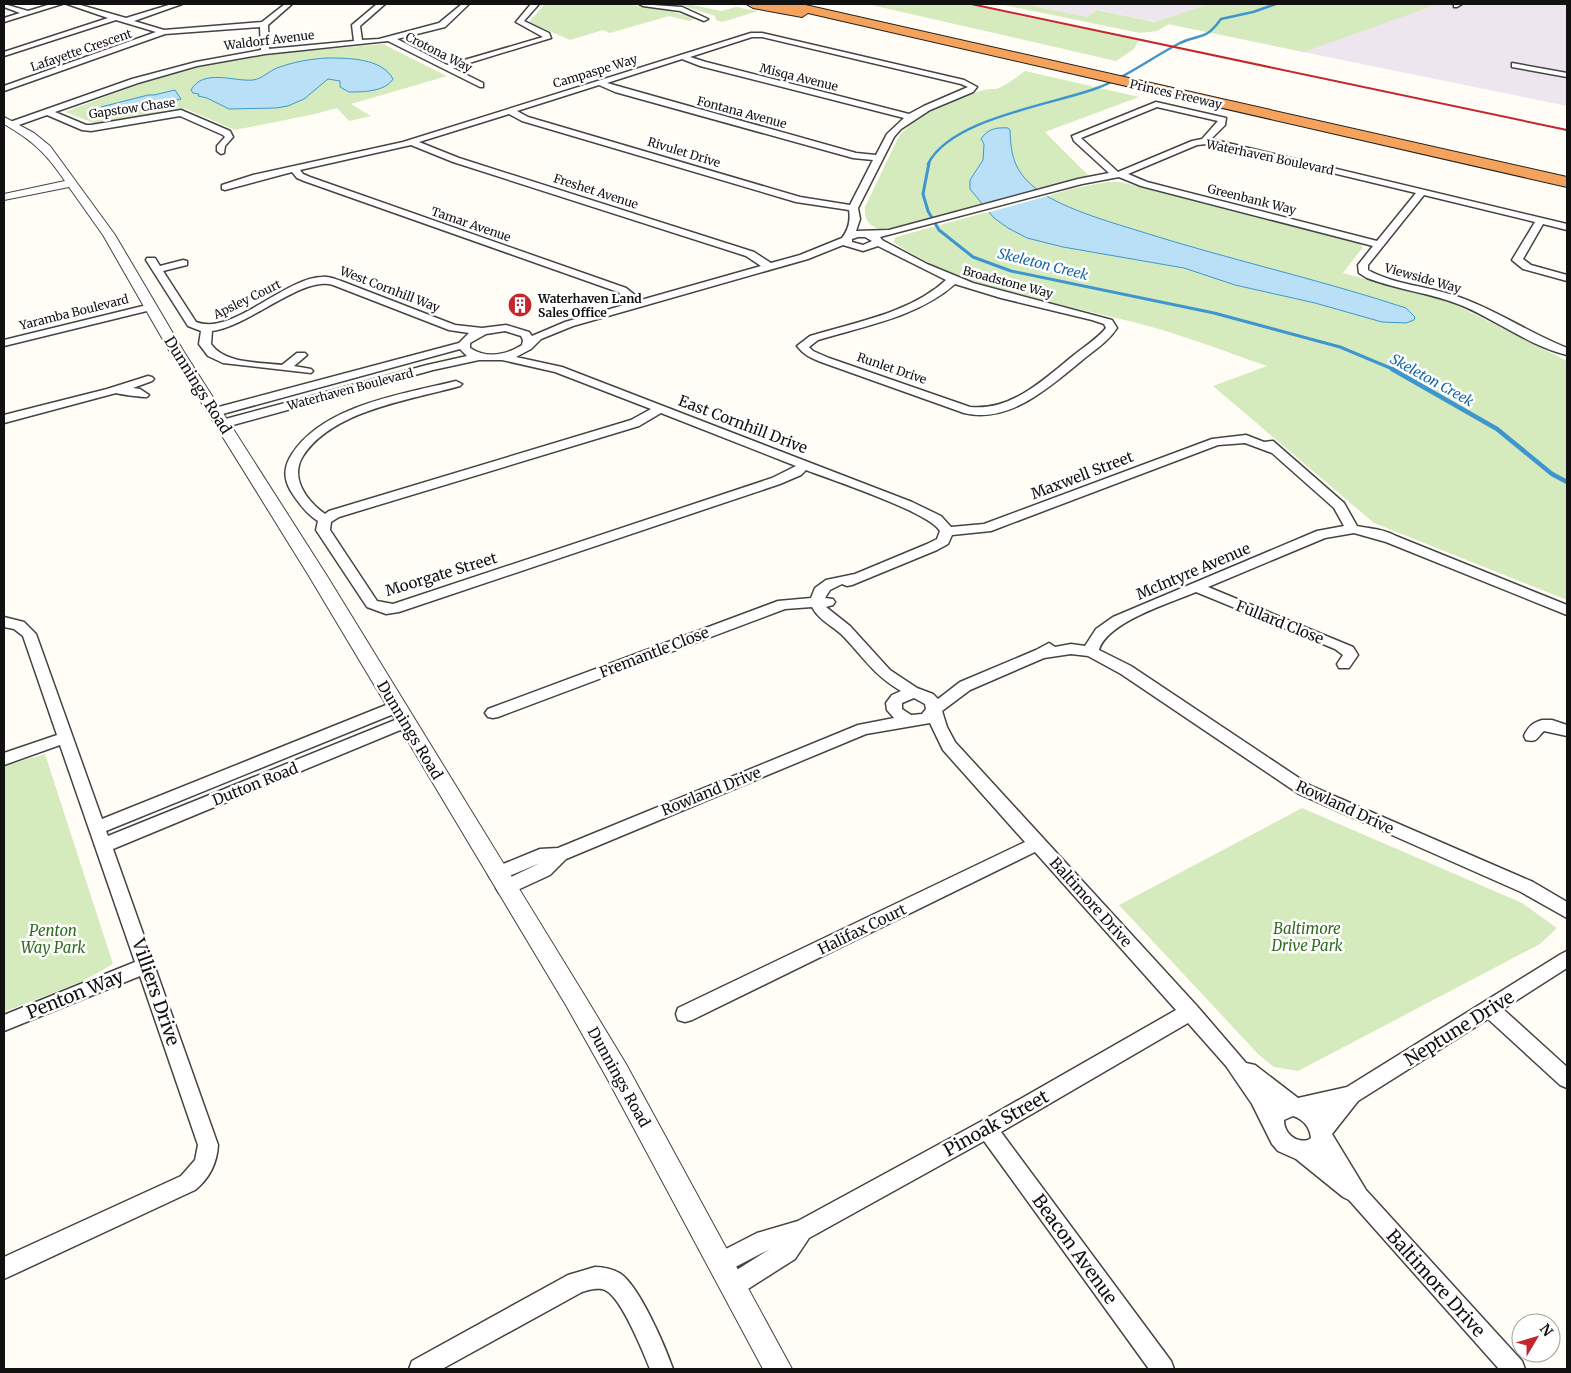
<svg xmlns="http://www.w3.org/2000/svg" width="1571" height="1373" font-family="Merriweather,serif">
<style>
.industrial{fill:#eee6ef}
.green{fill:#d5ebbd}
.water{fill:#b9e0f7;stroke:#3f96cf}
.pier{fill:#fffdf5}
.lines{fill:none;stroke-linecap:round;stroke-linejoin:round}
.stream-far2{stroke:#3f96cf;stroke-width:2.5}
.stream-far1{stroke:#3f96cf;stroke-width:3}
.stream{stroke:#3f96cf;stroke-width:4.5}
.minor-casing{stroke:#444;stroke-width:3}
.tertiary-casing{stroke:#444;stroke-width:2}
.motorway-casing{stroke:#222;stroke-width:2}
.minor{fill:#fff;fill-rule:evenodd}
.tertiary{fill:#fff;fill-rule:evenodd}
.motorway{fill:#f5a25d;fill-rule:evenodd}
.rail{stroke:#c4262e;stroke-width:2}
.labels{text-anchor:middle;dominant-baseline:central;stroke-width:5;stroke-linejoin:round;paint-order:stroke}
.far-street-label{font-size:12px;fill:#111;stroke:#fff}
.far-poi-label{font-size:12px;font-weight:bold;fill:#111;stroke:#fff;text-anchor:start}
.far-water-label{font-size:14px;font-style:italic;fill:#1768a6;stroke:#fff}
.street-label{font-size:15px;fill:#111;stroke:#fff}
.park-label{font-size:15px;font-style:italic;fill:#2f6b1f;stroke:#fff}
.near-street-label{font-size:18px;fill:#111;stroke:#fff}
</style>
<rect width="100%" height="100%" fill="#fffdf5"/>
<polygon class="industrial" points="1026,4 1567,4 1567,106 1098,10 1087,17"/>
<g class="green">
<path d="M545,4C595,4 649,0 695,19L689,21L669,16L610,33L603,30L570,40L529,22Z"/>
<polygon points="682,4 695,4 693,5 721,11 736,7 758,11 722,22 716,20 715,16 681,5"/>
<polygon points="867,4 965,4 1139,40 1134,49 1116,61"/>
<polygon points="999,4 1026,4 1087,17 1097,10 1155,22 1210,4 1438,4 1304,52 1169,24 1157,31 1140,33"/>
<path d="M383,44L447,76L351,104L371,116L349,121L337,108L315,114L235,130L184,108L96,124L65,112C110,95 155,77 202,66C261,53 323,50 383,44Z"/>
<path d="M1025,71L1139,97L1045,132L1089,176L885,230C872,229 863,221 865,207L898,138C914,114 957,98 984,90C989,88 995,90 999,88C1009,83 1017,77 1025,71Z"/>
<path d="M1108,182H1121L1360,244L1363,247L1343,273L1450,302L1567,361V600L1374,523L1213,386L1267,366C1229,353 1191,338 1152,327C1065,303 969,293 893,242L896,237L1075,188Z"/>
<polygon points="45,754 113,964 83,981 4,1012 4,766"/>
<polygon points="1302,808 1522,903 1557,928 1540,944 1298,1071 1274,1067 1259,1055 1119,905"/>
</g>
<g class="water">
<path d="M327,58C348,58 382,58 393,79C385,92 362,92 349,92L340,87V81L328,79L304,99L288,106L276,108L229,109L207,98L198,96L199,94L193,93L191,90C203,68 235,82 253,80C262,79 269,71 277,68C293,62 310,59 327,58Z"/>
<polygon points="175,90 181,99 122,112 99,112 101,107 148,95 154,95"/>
<path d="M1008,128L1010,130C1011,156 1014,170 1034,187C1057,207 1110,222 1139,231C1227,259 1318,279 1406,308L1415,317L1414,320L1406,323L1382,322L1315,303L1235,285L1184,268L1063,247L1027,238L1008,228L994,218L970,189V180L983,160L984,144L981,139C987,129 997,127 1008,128Z"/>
</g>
<polygon class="pier" points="1040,188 1052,195 986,213 978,205"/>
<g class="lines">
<path class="stream-far2" d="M928,164C951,118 1052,105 1097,88C1124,79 1154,56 1180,43C1202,33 1205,41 1221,19L1253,12L1276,4"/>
<polyline class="stream-far1" points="929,163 923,194 928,211 939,230 973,257 1011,271 1214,313 1340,347 1395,370"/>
<polyline class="stream" points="1392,369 1497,429 1552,474 1567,482"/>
<defs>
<g id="minor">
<polygon points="4,4 28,11 51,4 62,4 4,22 4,18 20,13 4,7"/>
<polygon points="67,4 77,4 126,18 172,4 182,4 134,21 164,30 262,22 285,4 292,4 268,25 269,49 354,41 352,25 377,4 385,4 360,26 362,40 379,39 439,23 462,4 469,4 445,27 397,39 447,65 543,37 516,22 531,4 539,4 524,21 549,33 551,38 453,68 483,83 483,87 480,87 388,41 265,54 197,66 138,83 55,112 86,125 91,125 181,110 230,131 233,137 225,146 224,153 221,154 217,151 217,146 225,137 223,135 180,116 91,131 82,130 47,115 16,126 10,126 10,122 132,79 196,62 261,50 260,27 165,34 4,91 4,86 156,32 116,20 4,56 4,52 108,18"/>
<polygon points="639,4 682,7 708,19 704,21 680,11 643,6"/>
<polygon points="1454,4 1462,4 1457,7 1454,7"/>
<path d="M751,33H762L964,80L977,87L973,92L930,110L901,129L894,137L858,208L860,219L856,231L889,230L1078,179L1109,173L1074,141L1072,136L1156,102L1226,118L1225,125L1211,139L1567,224V230L1543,224L1523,259L1531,265L1567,275V281L1523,269L1512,260L1535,222L1424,195L1368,265V270C1395,285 1427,286 1456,296C1495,309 1529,333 1567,348V355C1530,346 1498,321 1463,306C1432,293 1398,290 1367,278L1359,273L1358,265L1373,246L1141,186L1119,177L1082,184L880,237L882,240L927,264L973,283L1112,320L1117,328C1108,342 1093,351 1080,362C1048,388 1009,424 964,413L821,362C811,358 804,355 797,346L810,336C856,322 910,313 946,280L878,246L863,251L843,245L808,259L573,326L541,339L531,349L516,357L562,367L912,502L941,516L951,527L984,524L1212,439L1246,435L1264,442L1273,441L1344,503L1357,526C1371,529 1384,529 1396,536L1567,605V615L1386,542L1354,533L1325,538L1208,587L1353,647L1358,655L1349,668H1339L1337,664L1343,655L1335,649L1196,592C1170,603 1107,622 1099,650L1131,666L1311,786L1533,882L1567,902V918L1521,892L1299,794L1121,674L1088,656L1071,654L1044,658L970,690L942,711L947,727L955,742L1197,1006L1246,1063L1255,1065L1298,1098L1347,1087L1561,954L1567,951V968L1503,1009L1567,1067V1088L1560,1085L1488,1019L1358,1101L1332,1134L1366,1190L1522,1361L1525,1369H1499L1349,1200L1343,1197L1296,1159L1278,1151L1272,1144L1252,1104L1226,1066L1188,1023L1001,1132L1171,1361L1174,1369H1149L984,1141L809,1238L795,1259L740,1294L732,1297L724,1294L721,1286L724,1278L770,1249L720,1275L712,1272L709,1264L712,1256L757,1233L798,1221L980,1122L1176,1010L1035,852L692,1020L685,1022L678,1020L676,1014L678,1008L1025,842L943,750L930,723L866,734L566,859L550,875L511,893L505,895L499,893L496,888L499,883L540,863L497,881L491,879L488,874L491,869L540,849L558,848L858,725L894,718L887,710L886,703L892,695L901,691C872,674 863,656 841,634C831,625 819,620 812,607L785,609L498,717L493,718L488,717L485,713L488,709L778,601L811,598L815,588L826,580L855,574L927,544L937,539L940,531C929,512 832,480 806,470L801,475L780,484L399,612L386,614L367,607L316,530L318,521C308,515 301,506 294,496C284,482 282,469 292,454C324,405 403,394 456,381L462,384L460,386C410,400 333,410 303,456C289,478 307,501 325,514L329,511L631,420L651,409L555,372L502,360H479L433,370L222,428L216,424L218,421L427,365L467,356L460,349L219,415L215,416L209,412L211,409L459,343L469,333L449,330L333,285C303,275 248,327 212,331L211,344C225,364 259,362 282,365L297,353H305L307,355L294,366L311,369L313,371L311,373L223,363L208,356L199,344L201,331L188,326L146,260L147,258H155L160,266L183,260L187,261V265L163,271L196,322C232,336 284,278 322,277C328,276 335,279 341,281L455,325L482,328L506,325L529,332L532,336L565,322L631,303L618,292L304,181L297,178L292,172L225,190L222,189V185L253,175L403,142ZM752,37H762L961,84L968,87L924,106L909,114L706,62L690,57ZM682,59L700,66L904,118L887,134L876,155L856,153L607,83ZM599,85L615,92L853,158L873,160L850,205L800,197L528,117L517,111ZM1157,107L1218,121L1202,139L1192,141L1118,172L1081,138ZM509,114L522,121L796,202L849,210C851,221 848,230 842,238L800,255L771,263L754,252L459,158L419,142ZM1207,144L1220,146L1416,193L1377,241L1147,182L1128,174L1197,145ZM411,145L453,162L746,256L761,266L641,300L626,288L310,177L303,174L300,170ZM858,237H865L872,241L863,245L852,242V239ZM955,284L1001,298L1092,320L1104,324L1106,328C1097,339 1085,346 1074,355C1043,380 1012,411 970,407L829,358L813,351L809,347L818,340C864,326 918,317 955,284ZM505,331L521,336L523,340L522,345C506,355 487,359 470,348V343L486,334ZM661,413L796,466L772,478L393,604L377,601L330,530L331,522L339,517L639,426ZM1245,443L1272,453L1334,508L1344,526L1317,531L1113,617L1096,629L1085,646L1071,644L1055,647L1049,643L1036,650L960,682L938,699L933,694L917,688L890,670L850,626L826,607L833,605L835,602L833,599L825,598L830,590L842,584L847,586L852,585L937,550L948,544L952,535L991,531L1218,445ZM914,698L925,704L926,709L922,714L911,715L902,709V703ZM1293,1116C1303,1119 1310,1127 1311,1138L1308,1140C1295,1143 1284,1133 1284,1120Z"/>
<polygon points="1512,63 1567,73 1567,77 1512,67"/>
<polygon points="151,304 156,307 155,309 4,346 4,340"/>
<path d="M148,376L152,377L154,379L152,381L133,388L140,389L149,395L147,397C145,398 119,394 116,393L4,423V415L107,389Z"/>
<path d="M4,617L24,622L36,634L102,819L391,703L396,702L401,703L404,707L401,711L106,831L108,836L400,718L405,717L410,718L413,722L410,726L113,849L218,1145C217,1163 209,1179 195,1190L4,1279V1257L181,1176L195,1160L198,1145L140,976L4,1031V1015L135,962L60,745L4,765V753L57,735L23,636L14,629L4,627Z"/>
<path d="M1542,720H1552L1567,725V736L1544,731C1537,737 1538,743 1526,740L1524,736C1528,727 1532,723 1542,720Z"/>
<path d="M595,1267C604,1267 613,1269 621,1274C640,1288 665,1346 673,1369H650C643,1352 622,1298 605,1290C599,1287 588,1290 582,1292L442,1369H409L412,1361L568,1275Z"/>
</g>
<path id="tertiary" d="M4,117L34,133L50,146L115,235L184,352L327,576L583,993L626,1064L792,1369H763L608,1080L567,1007L309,576L170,352L103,235L69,187L4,200V194L65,181C46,153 33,141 4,124Z"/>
<polygon id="motorway" points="746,4 801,4 1567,177 1567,187 808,13 802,17 753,8"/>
</defs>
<use href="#minor" class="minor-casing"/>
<use href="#tertiary" class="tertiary-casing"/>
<use href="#motorway" class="motorway-casing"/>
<use href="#minor" class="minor"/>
<use href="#tertiary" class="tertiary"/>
<use href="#motorway" class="motorway"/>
<polyline class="rail" points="971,4 1567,130"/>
</g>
<defs>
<symbol id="building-disc" viewBox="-11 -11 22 22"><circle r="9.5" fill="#c4262e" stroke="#fff"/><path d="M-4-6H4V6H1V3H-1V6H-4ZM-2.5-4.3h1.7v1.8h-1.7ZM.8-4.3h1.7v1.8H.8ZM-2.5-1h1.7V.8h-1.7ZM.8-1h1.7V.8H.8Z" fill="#fff"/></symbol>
</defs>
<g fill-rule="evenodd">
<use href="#building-disc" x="506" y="291" width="28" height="28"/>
</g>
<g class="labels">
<g class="far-street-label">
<text transform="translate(269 40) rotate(-7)">Waldorf Avenue</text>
<text transform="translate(81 50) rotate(-19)">Lafayette Crescent</text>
<text transform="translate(439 52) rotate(27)">Crotona Way</text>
<text transform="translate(595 71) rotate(-17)">Campaspe Way</text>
<text transform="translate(799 77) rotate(14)">Misqa Avenue</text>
<text transform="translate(1176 94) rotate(13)">Princes Freeway</text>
<text transform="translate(132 108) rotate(-8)">Gapstow Chase</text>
<text transform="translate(742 112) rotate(15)">Fontana Avenue</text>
<text transform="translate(684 152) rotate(17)">Rivulet Drive</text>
<text transform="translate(1270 157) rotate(12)">Waterhaven Boulevard</text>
<text transform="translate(596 191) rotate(18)">Freshet Avenue</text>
<text transform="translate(1252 199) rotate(14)">Greenbank Way</text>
<text transform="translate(471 224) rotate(19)">Tamar Avenue</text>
<text transform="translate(1423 278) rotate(16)">Viewside Way</text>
<text transform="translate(1008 282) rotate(15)">Broadstone Way</text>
<text transform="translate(390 289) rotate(21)">West Cornhill Way</text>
<text transform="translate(247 299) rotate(-26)">Apsley Court</text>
<text transform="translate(74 312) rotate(-14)">Yaramba Boulevard</text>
<text transform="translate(892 368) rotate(19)">Runlet Drive</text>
<text transform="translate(350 389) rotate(-15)">Waterhaven Boulevard</text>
</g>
<g class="far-poi-label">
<text x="538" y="298">Waterhaven Land<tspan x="538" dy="14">Sales Office</tspan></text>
</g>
<g class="far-water-label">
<text transform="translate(1043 264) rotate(14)">Skeleton Creek</text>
<text transform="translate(1432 380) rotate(29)">Skeleton Creek</text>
</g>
<g class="street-label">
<text transform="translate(198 385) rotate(58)">Dunnings Road</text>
<text transform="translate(743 424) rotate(21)">East Cornhill Drive</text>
<text transform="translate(1082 475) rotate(-21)">Maxwell Street</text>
<text transform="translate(1193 571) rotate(-23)">McIntyre Avenue</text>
<text transform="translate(441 574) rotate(-17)">Moorgate Street</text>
<text transform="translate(1280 622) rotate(22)">Fullard Close</text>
<text transform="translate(654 652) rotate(-21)">Fremantle Close</text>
<text transform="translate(410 730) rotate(59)">Dunnings Road</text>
<text transform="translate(255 784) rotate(-22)">Dutton Road</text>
<text transform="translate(711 791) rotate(-22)">Rowland Drive</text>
<text transform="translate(1345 807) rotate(25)">Rowland Drive</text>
<text transform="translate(1091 902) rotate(48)">Baltimore Drive</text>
<text transform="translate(862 929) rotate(-26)">Halifax Court</text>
<text transform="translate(619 1077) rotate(61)">Dunnings Road</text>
</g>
<g class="park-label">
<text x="1307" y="928">Baltimore<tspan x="1307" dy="17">Drive Park</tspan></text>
<text x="53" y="930">Penton<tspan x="53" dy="17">Way Park</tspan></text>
</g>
<g class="near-street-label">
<text transform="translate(156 992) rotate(71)">Villiers Drive</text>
<text transform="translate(75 994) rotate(-22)">Penton Way</text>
<text transform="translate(1459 1028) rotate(-32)">Neptune Drive</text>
<text transform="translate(996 1123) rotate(-29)">Pinoak Street</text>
<text transform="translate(1075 1249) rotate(54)">Beacon Avenue</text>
<text transform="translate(1436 1283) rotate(48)">Baltimore Drive</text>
</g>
</g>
<rect width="1571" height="1373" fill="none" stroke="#111111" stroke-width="10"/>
<g transform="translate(1536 1338) rotate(52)"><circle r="24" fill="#ffffff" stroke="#a0a0a0"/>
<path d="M0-4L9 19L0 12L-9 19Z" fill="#c4262e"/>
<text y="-8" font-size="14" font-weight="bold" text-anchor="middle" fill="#111111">N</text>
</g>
</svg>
